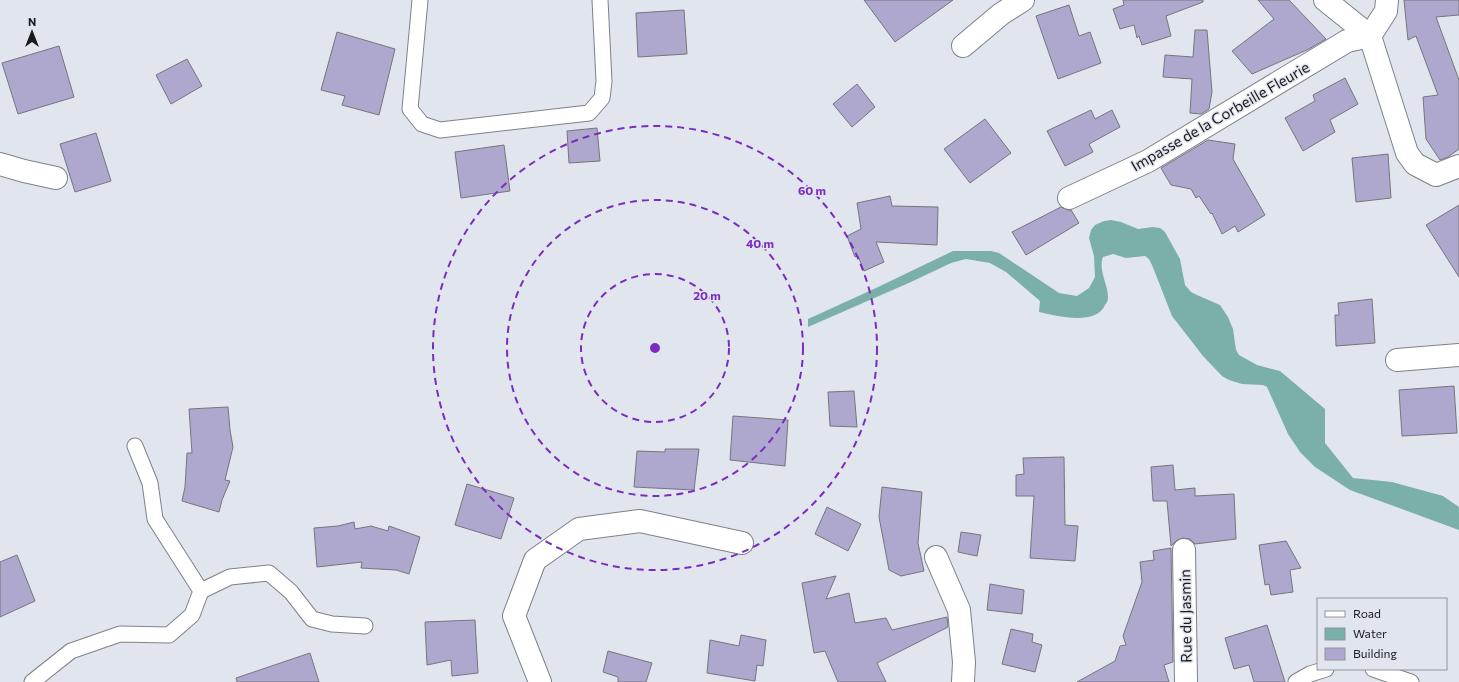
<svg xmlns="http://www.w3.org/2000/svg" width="1459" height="682" font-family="Commissioner,sans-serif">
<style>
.water{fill:#7bafaa}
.building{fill:#aea7ce;stroke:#76757d}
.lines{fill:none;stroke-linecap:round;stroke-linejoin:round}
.lane-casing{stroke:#7d8289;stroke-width:17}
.street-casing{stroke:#7d8289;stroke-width:24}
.lane{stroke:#fff;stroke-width:15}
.street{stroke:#fff;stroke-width:22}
.ring{fill:none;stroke:#7b2cbf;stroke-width:2;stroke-dasharray:7 5}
.labels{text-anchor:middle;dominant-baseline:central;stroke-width:3;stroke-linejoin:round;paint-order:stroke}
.street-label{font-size:15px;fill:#181a1d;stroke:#e1e6ee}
.centre{fill:#7b2cbf;stroke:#e1e6ee;stroke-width:2}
.ring-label{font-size:12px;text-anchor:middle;font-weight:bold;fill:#7b2cbf;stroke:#e1e6ee;stroke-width:3;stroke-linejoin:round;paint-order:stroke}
</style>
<rect width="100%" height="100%" fill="#e1e6ee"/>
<path class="water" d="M1111,220L1121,222L1138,229L1153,227L1160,228L1165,232L1180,259L1185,285L1191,292L1197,295L1220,305L1228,317L1233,329L1236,350L1239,355L1257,365L1280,371L1325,409V443L1353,478L1392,482L1443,496L1459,507V530L1350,490L1315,467L1300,452L1288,434L1267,387L1263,385L1242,384L1229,380L1222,376L1203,356L1172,316L1152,265L1149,259L1145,256L1126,258L1113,254L1103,257C1098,270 1108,284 1108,297C1108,300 1107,303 1105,305C1096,326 1056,316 1039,312L1040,301L1006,272L990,263L966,259L951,263L911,282L808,327V319L876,288L953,251H991L999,253L1059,293L1077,296L1089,288L1095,277L1094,256L1089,238L1091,230L1095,225L1104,221Z"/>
<g class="building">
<polygon points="864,0 953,0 895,42"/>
<polygon points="1123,0 1203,0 1203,2 1166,16 1171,36 1142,45 1139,36 1137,38 1134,25 1120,29 1113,9 1124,5"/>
<polygon points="1258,0 1289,0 1326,39 1309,49 1252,74 1232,51 1274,19"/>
<polygon points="1404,0 1459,0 1459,15 1436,17 1459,80 1459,149 1448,157 1440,160 1426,139 1423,97 1438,95 1416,36 1408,40"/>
<polygon points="1069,5 1079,36 1090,32 1101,63 1058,79 1036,16"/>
<polygon points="684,10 687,54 638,57 636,13"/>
<polygon points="1195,30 1207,30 1212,92 1209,109 1201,114 1190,113 1192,79 1163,77 1165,55 1193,57"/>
<polygon points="337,32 395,49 379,115 342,105 345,96 321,90"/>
<polygon points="59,46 74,97 18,114 2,63"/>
<polygon points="187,59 202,86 171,104 156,75"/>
<polygon points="1345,78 1358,104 1330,120 1335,132 1303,151 1285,118 1315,101 1313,95"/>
<polygon points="857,84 875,107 852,127 833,104"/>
<polygon points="1091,110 1095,119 1112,110 1120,127 1089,144 1093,152 1065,166 1047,131"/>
<polygon points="985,119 1011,153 970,183 944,149"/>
<polygon points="597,128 600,161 569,163 567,131"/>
<polygon points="96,133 111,181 75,192 60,144"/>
<polygon points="1208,140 1235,144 1233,159 1265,215 1238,232 1235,226 1222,234 1212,213 1211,214 1199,196 1196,198 1191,189 1171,185 1161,168"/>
<polygon points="504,145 510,191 461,198 455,152"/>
<polygon points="1388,154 1391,198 1356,202 1352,158"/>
<polygon points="890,196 892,206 938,207 937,245 876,242 884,262 864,271 858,256 855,257 847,236 861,229 857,203"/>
<polygon points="1459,205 1459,277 1426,225"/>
<polygon points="1061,207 1068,210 1071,210 1079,223 1026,255 1012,232"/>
<polygon points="1372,299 1375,343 1336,346 1335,315 1339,315 1338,303"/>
<polygon points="1454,386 1457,433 1402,436 1399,390"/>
<polygon points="854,391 857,427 830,426 828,392"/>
<polygon points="228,407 230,430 233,447 225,480 230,481 222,500 219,512 182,501 185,487 187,453 192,453 189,409"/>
<polygon points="733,416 788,420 785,466 730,460"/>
<polygon points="665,449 699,449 694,490 634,487 637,451 665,452"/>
<polygon points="1064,457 1065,525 1078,526 1075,561 1030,558 1034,496 1016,496 1016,475 1024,474 1023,458"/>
<polygon points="1173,465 1175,490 1195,488 1195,496 1234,494 1236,539 1195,544 1190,539 1183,538 1177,540 1171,546 1167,501 1153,501 1151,467"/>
<polygon points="467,484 514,498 501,539 455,525"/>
<polygon points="882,487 922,492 918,543 924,571 901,576 889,570 879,517"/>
<polygon points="827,507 861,524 848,551 815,534"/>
<polygon points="354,522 355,529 371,526 388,531 389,526 420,537 409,574 396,570 361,568 362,562 317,567 314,528 338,526"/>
<polygon points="961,532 981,535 977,556 958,552"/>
<polygon points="1286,541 1301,568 1290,570 1293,592 1271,595 1269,584 1265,585 1259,545"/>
<polygon points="1171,548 1173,662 1164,665 1169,682 1077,682 1115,661 1120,646 1126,645 1123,636 1142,582 1140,562 1154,560 1153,551"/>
<polygon points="17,555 35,601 0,617 0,562"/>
<polygon points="836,576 826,599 849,593 855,623 886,618 892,630 947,617 948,627 877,663 886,682 838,682 825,651 814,653 802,583"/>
<polygon points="990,584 1024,590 1022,614 987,610"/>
<polygon points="475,620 478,673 452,676 451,660 427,665 425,622"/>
<polygon points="1267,625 1285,682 1254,682 1249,665 1234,669 1225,638"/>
<polygon points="1011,629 1033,634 1032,642 1042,645 1035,672 1002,664"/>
<polygon points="741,635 766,640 763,666 757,665 755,681 707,673 710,640 739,646"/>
<polygon points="608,651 652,663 646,682 618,682 618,677 603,672"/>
<polygon points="310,653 319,682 237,682 236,678"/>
</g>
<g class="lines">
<defs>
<g id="lane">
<polyline points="420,0 410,109 422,124 440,130 589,113 602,98 604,81 600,0"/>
<polyline points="201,591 230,577 269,573 291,592 312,619 332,624 365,626"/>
<polyline points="1373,669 1411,682"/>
<polyline points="32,682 71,651 120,634 169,635 192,615 201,591 155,519 150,483 135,446"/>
<polyline points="1296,682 1310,674 1326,669"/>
</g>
<g id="street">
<polyline points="1325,0 1370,36"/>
<polyline points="1370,36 1407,153 1415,164 1436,175 1459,166"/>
<polyline points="1370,36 1386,11 1387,0"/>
<polyline points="963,46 1001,14 1023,0"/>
<polyline points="0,164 24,171 56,178"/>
<polyline points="1069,198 1148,161 1347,41 1370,36"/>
<polyline points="1397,360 1459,355"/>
<polyline points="1184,550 1186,682"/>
<polyline points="936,557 959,610 964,662 963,682"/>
<polyline points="540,682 514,616 535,560 579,529 640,521 742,543"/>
</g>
</defs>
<use href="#lane" class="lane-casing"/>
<use href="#street" class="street-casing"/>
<use href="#lane" class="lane"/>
<use href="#street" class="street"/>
</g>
<g class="ring">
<circle cx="655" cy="348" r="74"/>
<circle cx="655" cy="348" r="148"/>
<circle cx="655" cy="348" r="222"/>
</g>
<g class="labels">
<g class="street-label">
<text transform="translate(1220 116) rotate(-30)">Impasse de la Corbeille Fleurie</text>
<text transform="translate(1185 616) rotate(-91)">Rue du Jasmin</text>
</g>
</g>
<circle cx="655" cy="348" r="6" class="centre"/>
<g class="ring-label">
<text x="812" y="195">60 m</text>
<text x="760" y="248">40 m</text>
<text x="707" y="300">20 m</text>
</g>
<rect x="1317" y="598" width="130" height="72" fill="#e1e6ee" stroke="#91949a"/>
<rect x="1325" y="611" width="20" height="6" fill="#ffffff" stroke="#91949a"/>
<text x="1353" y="618" font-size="12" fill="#181a1d">Road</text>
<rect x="1325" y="628" width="20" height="12" fill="#7bafaa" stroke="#91949a"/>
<text x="1353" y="638" font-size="12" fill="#181a1d">Water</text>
<rect x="1325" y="648" width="20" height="12" fill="#aea7ce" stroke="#91949a"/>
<text x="1353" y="658" font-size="12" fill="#181a1d">Building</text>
<g transform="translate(32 32)" stroke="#e1e6ee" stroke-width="3" paint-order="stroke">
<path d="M0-3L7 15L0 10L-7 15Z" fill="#181a1d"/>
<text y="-6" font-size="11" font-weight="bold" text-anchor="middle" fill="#181a1d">N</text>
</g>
</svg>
